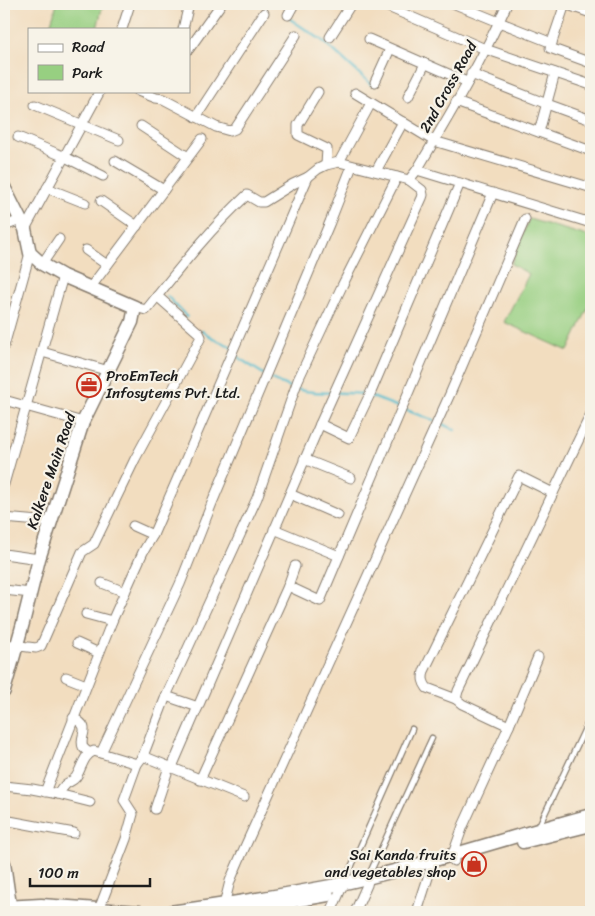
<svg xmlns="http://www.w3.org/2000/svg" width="595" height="916" font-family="Sriracha,sans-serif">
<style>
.green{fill:#97cf81;stroke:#5a764e}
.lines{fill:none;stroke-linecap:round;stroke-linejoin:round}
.stream{stroke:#4fb9cb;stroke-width:2.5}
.lane-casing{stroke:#877c6e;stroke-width:7}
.street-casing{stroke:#877c6e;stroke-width:11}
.secondary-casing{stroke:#877c6e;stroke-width:15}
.lane{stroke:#fff;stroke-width:4.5}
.street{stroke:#fff;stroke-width:9}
.secondary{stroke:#fff;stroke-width:12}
.labels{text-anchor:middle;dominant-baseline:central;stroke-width:4.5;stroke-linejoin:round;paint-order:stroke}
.street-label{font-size:15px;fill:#1c1c1c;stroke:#f7f3e8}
.poi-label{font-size:15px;fill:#1c1c1c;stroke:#f7f3e8;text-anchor:start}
</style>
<rect width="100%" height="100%" fill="#f7f3e8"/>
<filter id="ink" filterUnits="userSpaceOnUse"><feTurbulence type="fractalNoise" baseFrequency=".02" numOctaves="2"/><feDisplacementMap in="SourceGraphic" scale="10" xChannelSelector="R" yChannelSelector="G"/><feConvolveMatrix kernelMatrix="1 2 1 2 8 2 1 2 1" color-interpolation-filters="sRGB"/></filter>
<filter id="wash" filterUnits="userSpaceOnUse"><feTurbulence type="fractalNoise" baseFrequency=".0096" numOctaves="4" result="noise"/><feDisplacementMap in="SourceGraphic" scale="20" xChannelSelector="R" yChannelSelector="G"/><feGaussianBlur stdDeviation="1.12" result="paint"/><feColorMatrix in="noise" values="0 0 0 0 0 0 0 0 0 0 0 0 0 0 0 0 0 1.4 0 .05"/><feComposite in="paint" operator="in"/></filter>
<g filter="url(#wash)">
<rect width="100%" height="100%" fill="#f2ddbf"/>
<g class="green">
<polygon points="57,4 103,4 97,29 49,29"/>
<polygon points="529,219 591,237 591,302 568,351 504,322 529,274 511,264"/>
</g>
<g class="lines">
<g class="stream">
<polyline points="290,19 323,41 372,85"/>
<polyline points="167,296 187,317"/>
<polyline points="202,331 218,341 230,346 231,348"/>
<path d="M235,353L239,358C262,373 284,390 313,392C331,394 349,391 367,395L435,421"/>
<polyline points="440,423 455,430"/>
</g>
</g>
</g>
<g filter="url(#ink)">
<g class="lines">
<defs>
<g id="lane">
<polyline points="538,828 591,716"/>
<polyline points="369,875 432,738"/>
<polyline points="345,881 412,729"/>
<polyline points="586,912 591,901"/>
</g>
<g id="street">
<polyline points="455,4 499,22 552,43"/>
<polyline points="386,6 485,49 591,85"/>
<polyline points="591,13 565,4 550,48 591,63"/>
<polyline points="288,15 294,4"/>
<polyline points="122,29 130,4"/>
<polyline points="183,29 189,4"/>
<polyline points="330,37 351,4"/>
<polyline points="369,39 467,82"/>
<polyline points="189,49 221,4"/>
<polyline points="471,74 547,104 591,120"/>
<polyline points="375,82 390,49"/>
<polyline points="138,91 156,98 163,99 216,127 230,131 235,129 296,35"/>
<polyline points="318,92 298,125 298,135 327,149 326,165"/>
<polyline points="355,93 434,141 589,187"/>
<polyline points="408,97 425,64"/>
<polyline points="456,102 591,151"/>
<polyline points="35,105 119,140"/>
<polyline points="196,117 264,13"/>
<polyline points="141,126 188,157"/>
<polyline points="539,132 555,73"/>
<polyline points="18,137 65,157 103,176"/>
<polyline points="115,161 164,190"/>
<polyline points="339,162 371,103"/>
<polyline points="417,170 591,223"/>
<polyline points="376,171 403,122"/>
<path d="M409,180L417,170C449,116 482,61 507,4"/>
<polyline points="47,188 85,203"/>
<polyline points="101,201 137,226"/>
<polyline points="4,226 21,220"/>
<polyline points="25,229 100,91"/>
<polyline points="86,250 107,265"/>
<polyline points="42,264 59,239"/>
<polyline points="90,288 202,139"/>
<path d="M135,307L146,310C178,270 210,229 247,195L259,202H264L293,184L308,177"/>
<polyline points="4,346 30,253"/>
<polyline points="42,352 109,371"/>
<polyline points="4,400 83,422"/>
<polyline points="320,424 349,438 371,392 460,183"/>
<polyline points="304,459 351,478"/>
<polyline points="4,484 63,276"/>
<polyline points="290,494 338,515"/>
<polyline points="4,518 50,522"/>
<polyline points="133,526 153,535"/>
<polyline points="274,529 339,556"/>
<polyline points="4,554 39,559"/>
<polyline points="102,583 125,592"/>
<polyline points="288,586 320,601 493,193"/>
<polyline points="4,590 31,593"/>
<polyline points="86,614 112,621"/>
<polyline points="77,643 99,653"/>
<polyline points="4,644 36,648 41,646 82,552 94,544 135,459 201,337 199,333 157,296"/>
<polyline points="66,677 86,685"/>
<polyline points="166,696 198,707"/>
<path d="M456,699L427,688C423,682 422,679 424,671L519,476L553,493"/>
<path d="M73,718C94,728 78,735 83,747C84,749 87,751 89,753"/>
<polyline points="509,726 538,657"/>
<polyline points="101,753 180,584 212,503 330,222 352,166"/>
<polyline points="143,756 244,797"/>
<polyline points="200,780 288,586 295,566"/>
<path d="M4,786L32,789L58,794C60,791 63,787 66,784C69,782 73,781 76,777C82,768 83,755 94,751L137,764"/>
<polyline points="45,792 112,621 143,552 153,535 308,177 318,169 326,165 339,162 409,180 422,190 423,195 422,198 320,424 172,767"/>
<polyline points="58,794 90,802"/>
<polyline points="155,809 169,767"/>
<polyline points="4,820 74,833"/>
<polyline points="454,861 453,854 463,826 509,726 462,704 456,699 458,691 591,414"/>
<polyline points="224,905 230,881 239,860 450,394 525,219"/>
<polyline points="98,912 126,839 133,814 124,800 137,764 143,756 166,696 257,498 298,380 342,286 397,177"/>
<polyline points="331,912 344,882"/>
<polyline points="355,912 367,885 369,876"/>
<polyline points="417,912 431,868"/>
</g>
<g id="secondary">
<polyline points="4,187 25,229 30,253 42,264 63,276 135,307 132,322 83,422 39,559 23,623 4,691"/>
<polyline points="523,842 591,825"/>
<polyline points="4,863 11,912"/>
<polyline points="4,907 41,905 140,912"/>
<path d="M170,912C223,905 277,896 331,886C418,868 505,838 591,815"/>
<polyline points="231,912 328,895"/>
</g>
</defs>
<use href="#lane" class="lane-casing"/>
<use href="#street" class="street-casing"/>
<use href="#secondary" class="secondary-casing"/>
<use href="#lane" class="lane"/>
<use href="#street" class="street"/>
<use href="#secondary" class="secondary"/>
</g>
</g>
<defs>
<symbol id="office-ring" viewBox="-11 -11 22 22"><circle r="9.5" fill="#f7f3e8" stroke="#c8321e" stroke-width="1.5"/><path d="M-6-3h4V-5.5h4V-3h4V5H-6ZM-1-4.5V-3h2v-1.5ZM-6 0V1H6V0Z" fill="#c8321e"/></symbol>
<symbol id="shop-ring" viewBox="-11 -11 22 22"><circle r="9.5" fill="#f7f3e8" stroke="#c8321e" stroke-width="1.5"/><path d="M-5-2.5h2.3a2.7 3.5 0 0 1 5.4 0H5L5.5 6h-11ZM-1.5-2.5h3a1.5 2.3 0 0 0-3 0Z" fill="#c8321e"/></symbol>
</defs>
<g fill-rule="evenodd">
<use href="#office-ring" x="75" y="371" width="28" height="28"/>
<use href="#shop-ring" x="460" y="850" width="28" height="28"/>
</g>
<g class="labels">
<g class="street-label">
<text transform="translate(448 87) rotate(-61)">2nd Cross Road</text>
<text transform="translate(51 471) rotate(-71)">Kalkere Main Road</text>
</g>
<g class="poi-label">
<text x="106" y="376">ProEmTech<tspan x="106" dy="17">Infosytems Pvt. Ltd.</tspan></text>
<text x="456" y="855" text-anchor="end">Sai Kanda fruits<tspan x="456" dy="17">and vegetables shop</tspan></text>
</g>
</g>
<rect width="595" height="916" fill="none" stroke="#f7f3e8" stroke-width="20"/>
<rect x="28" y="28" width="162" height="65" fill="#f7f3e8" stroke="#9f9d96"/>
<rect x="38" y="44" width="25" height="8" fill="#ffffff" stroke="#9f9d96"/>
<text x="72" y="52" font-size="15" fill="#1c1c1c">Road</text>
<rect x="38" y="65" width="25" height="15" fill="#97cf81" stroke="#9f9d96"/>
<text x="72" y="78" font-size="15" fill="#1c1c1c">Park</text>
<path d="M30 878v8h120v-8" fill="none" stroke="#1c1c1c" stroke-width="2.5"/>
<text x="38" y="878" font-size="15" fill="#1c1c1c" stroke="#f7f3e8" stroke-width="4" paint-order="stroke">100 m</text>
</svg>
